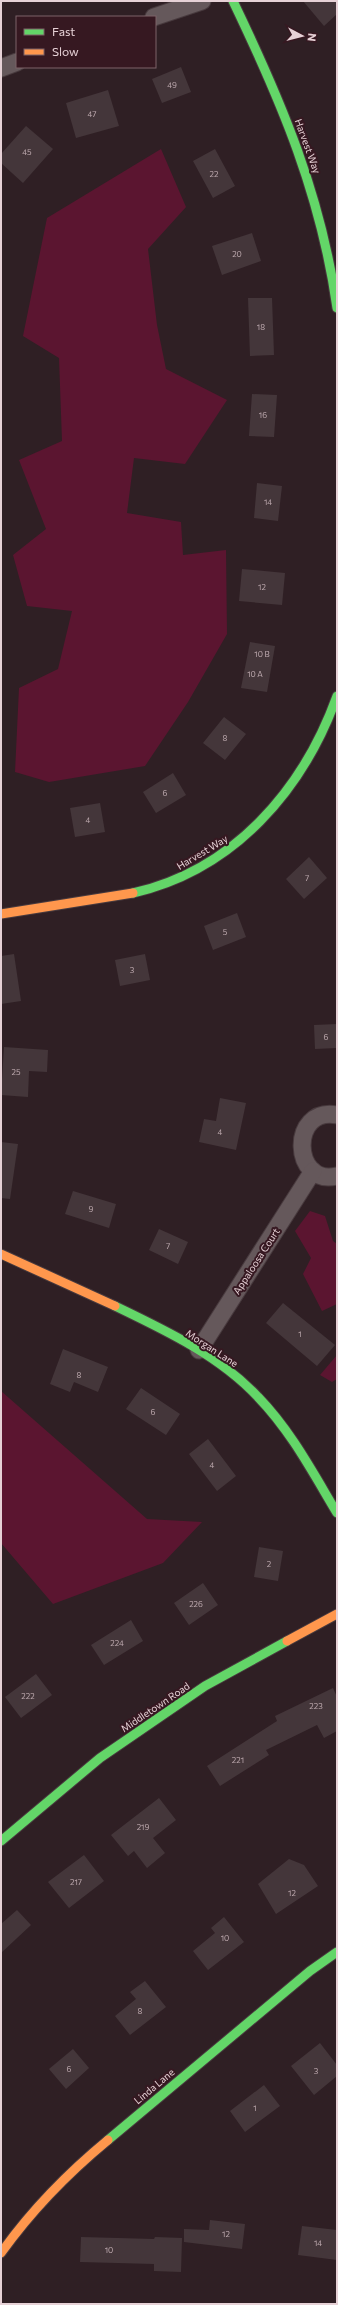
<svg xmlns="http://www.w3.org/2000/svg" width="338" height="2305" font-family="Commissioner,sans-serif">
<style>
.green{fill:#5b1530}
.building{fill:#44363a}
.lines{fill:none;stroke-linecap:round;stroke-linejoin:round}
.street-casing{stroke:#483a3e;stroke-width:19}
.fast-casing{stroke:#483a3e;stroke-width:11}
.slow-casing{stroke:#483a3e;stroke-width:11}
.street{stroke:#65585b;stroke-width:17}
.fast{stroke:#63d668;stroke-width:9}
.slow{stroke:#ff974d;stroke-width:9}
.labels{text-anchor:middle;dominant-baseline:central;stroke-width:4;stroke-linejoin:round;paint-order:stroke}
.number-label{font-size:8px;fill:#beaaaf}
.street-label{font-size:10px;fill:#e6d1d6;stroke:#361821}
</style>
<rect width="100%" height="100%" fill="#2f1f24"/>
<g class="green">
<polygon points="161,149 186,207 148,249 157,325 166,369 227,400 185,464 134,458 127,513 181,522 183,555 226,550 227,634 188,702 145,766 49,782 15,772 19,688 58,669 72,611 27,606 13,555 46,529 19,460 62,441 59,358 23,336 47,218"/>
<polygon points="310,1211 325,1216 333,1241 337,1244 337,1304 322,1311 303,1274 311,1258 295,1231"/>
<polygon points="337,1355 337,1379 332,1382 320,1375"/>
<polygon points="1,1391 147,1519 202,1522 163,1563 53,1604 1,1543"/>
</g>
<g class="building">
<polygon points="303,1 337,1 337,14 324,26"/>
<polygon points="181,67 191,92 162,103 152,79"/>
<polygon points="108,90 119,126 76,138 66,103"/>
<polygon points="26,126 53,149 23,183 1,163 1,154"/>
<polygon points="215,149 235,186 213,198 193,161"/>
<polygon points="252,233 261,261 222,275 212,246"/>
<polygon points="248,298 272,298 274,355 250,356"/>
<polygon points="252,394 277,395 274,437 249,436"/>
<polygon points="257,483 282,486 278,521 254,518"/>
<polygon points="242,569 285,573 282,605 239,601"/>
<polygon points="250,642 275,646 267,692 241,688"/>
<polygon points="224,717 246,734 225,760 203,743"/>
<polygon points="173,773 186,795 156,813 143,792"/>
<polygon points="100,803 105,832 75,837 70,808"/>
<polygon points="309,857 327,878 304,899 286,879"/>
<polygon points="237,913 246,937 213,950 204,926"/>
<polygon points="14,954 21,1001 1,1004 1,956"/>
<polygon points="145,954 150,980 120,986 115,960"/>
<polygon points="337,1024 337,1048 315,1049 314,1025"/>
<polygon points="4,1047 48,1050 47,1072 29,1071 28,1097 1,1095"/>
<polygon points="220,1098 246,1103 236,1150 199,1142 204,1119 216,1121"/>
<polygon points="1,1142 18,1144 10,1199 1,1198"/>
<polygon points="73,1191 116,1204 109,1228 65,1214"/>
<polygon points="159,1229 188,1242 178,1264 149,1250"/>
<polygon points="283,1303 335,1345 317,1366 266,1323"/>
<polygon points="63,1349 108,1367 98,1392 74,1382 70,1392 50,1384"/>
<polygon points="141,1388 180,1414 166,1435 126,1409"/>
<polygon points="208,1439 236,1476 217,1491 189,1454"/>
<polygon points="259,1547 283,1551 278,1581 254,1577"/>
<polygon points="203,1583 218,1605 189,1625 174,1603"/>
<polygon points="131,1620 143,1641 104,1665 91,1645"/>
<polygon points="36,1674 52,1695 21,1718 5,1697"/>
<polygon points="333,1688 337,1697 337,1731 324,1738 317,1725 266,1750 269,1755 220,1786 207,1766 277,1721 275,1716"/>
<polygon points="159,1798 176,1820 153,1838 165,1853 147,1868 134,1851 128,1856 111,1835"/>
<polygon points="84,1855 104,1881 69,1908 48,1882"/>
<polygon points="289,1859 304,1865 318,1886 276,1914 258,1884"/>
<polygon points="17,1910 31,1925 1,1953 1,1924"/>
<polygon points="224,1917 244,1942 208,1970 193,1951 215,1933 211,1928"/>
<polygon points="145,1981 166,2007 130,2035 115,2016 136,1999 130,1992"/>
<polygon points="320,2043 337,2065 337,2076 314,2095 291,2066"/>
<polygon points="73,2049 89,2068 66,2089 49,2069"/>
<polygon points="264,2085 280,2106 245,2132 230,2111"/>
<polygon points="210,2220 245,2224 242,2249 184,2242 184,2229 209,2230"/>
<polygon points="302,2226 337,2230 337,2260 298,2255"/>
<polygon points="81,2237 154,2239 155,2237 182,2238 181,2272 154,2271 154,2264 80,2262"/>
</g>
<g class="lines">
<defs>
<g id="street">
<polyline points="154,17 202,1"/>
<polyline points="1,68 17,62"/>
<path d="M337,1115C289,1106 292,1187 337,1176"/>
<polyline points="199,1350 313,1171"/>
</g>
<g id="fast">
<path d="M233,1C282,103 321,195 337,308"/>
<path d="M133,893C234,870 303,790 337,696"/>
<path d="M115,1306C165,1330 220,1356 258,1397C291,1431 313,1473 337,1513"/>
<polyline points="1,1841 100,1758 205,1686 287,1641"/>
<polyline points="108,2140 310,1971 337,1952"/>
</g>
<g id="slow">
<polyline points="1,914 133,893"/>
<polyline points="1,1254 115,1306"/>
<polyline points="287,1641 337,1614"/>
<path d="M1,2253C31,2211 68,2173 108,2140"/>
</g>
</defs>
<use href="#street" class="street-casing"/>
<use href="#fast" class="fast-casing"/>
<use href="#slow" class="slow-casing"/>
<use href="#street" class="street"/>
<use href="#fast" class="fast"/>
<use href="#slow" class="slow"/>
</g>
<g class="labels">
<g class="number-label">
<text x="172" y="85">49</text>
<text x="92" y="114">47</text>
<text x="27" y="152">45</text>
<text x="214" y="174">22</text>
<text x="237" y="254">20</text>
<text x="261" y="327">18</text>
<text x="263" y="415">16</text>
<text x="268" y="502">14</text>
<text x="262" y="587">12</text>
<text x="262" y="654">10 B</text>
<text x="255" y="674">10 A</text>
<text x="225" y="738">8</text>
<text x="165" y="793">6</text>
<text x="88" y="820">4</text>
<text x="307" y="878">7</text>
<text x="225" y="932">5</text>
<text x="132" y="970">3</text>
<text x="326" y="1037">6</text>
<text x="16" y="1072">25</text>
<text x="220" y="1132">4</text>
<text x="91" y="1209">9</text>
<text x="168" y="1246">7</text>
<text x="300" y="1334">1</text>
<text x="79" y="1375">8</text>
<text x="153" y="1412">6</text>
<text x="212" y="1465">4</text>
<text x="269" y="1564">2</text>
<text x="196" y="1604">226</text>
<text x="117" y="1643">224</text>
<text x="28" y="1696">222</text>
<text x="316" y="1706">223</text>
<text x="238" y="1760">221</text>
<text x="143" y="1827">219</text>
<text x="76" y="1882">217</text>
<text x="292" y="1893">12</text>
<text x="225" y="1938">10</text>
<text x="140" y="2011">8</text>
<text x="69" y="2069">6</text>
<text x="316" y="2071">3</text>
<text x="255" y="2108">1</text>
<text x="226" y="2234">12</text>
<text x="318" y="2243">14</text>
<text x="109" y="2250">10</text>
</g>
<g class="street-label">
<text transform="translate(308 146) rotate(70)">Harvest Way</text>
<text transform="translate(202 852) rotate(-31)">Harvest Way</text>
<text transform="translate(256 1261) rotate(-57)">Appaloosa Court</text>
<text transform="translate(212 1348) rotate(33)">Morgan Lane</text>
<text transform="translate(155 1707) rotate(-34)">Middletown Road</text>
<text transform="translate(154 2086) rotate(-40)">Linda Lane</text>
</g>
</g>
<rect width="338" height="2305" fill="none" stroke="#e6d1d6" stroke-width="4"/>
<rect x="16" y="16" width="140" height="52" fill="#361821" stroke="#7c6269"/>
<rect x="24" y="29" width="20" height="6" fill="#63d668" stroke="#7c6269"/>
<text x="52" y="36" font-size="12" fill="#e6d1d6">Fast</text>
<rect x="24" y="49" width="20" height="6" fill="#ff974d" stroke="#7c6269"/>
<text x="52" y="56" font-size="12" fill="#e6d1d6">Slow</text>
<g transform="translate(302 36) rotate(97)" stroke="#361821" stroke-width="3" paint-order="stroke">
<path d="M0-3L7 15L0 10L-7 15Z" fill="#e6d1d6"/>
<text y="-6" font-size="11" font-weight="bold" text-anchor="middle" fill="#e6d1d6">N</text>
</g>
</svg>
